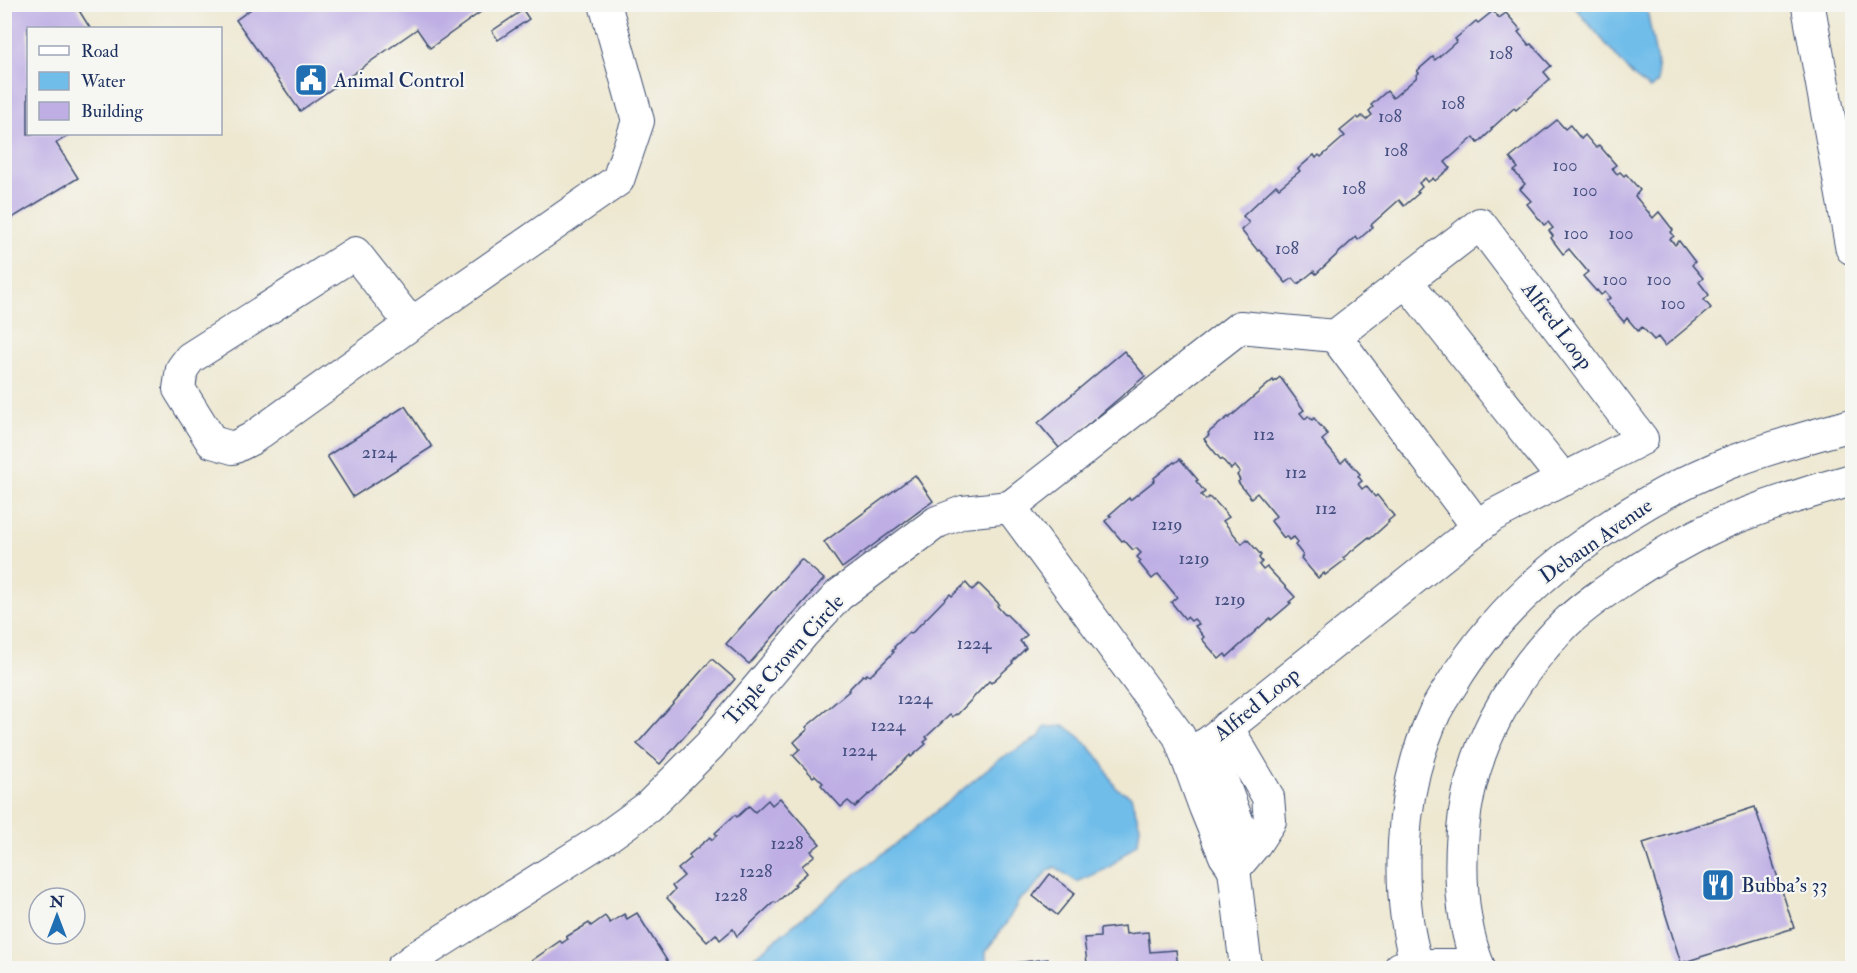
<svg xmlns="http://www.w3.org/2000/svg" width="1857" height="973" font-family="'IM FELL Double Pica',serif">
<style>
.water{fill:#70bdea;stroke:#4676a4;stroke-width:1.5}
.building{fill:#beaee4}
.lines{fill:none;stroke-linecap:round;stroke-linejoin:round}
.minor-casing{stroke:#3b4b6f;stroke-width:34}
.major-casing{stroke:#3b4b6f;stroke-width:35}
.minor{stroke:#fff;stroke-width:32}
.major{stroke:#fff;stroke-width:33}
.labels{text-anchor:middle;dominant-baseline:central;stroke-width:4.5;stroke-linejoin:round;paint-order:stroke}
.number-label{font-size:18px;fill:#444f80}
.poi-label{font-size:21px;fill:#1b2f5e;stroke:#f6f6f2;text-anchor:start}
.street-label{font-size:21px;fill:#1b2f5e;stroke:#f6f6f2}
</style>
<rect width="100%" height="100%" fill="#f6f6f2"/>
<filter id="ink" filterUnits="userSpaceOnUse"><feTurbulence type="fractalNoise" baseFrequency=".0167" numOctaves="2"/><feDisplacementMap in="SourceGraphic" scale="12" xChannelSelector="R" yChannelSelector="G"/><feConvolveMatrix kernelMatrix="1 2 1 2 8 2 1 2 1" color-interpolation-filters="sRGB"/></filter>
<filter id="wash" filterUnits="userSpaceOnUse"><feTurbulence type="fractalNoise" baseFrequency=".008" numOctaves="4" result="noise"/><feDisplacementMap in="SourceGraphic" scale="24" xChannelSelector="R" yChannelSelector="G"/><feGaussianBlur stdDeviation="1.35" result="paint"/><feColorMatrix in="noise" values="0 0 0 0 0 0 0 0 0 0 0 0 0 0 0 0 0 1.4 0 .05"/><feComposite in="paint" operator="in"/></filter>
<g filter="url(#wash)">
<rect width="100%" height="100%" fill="#eee8d1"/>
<g class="water">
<polygon points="1573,5 1646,5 1657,62 1658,82 1650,89 1633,76"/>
<polygon points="1065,726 1080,737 1100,759 1116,788 1131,796 1140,826 1138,842 1108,868 1077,882 1055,867 1048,871 1031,892 1020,899 1007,922 986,951 986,968 741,968 858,872 906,836 997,761 1039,737 1045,727"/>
</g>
<g id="blocks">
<g class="building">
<polygon points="4,4 75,4 90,28 28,28 28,134 71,134 56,143 78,178 4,223"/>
<polygon points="258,4 492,4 430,48 417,29 300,111 236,20"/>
<polygon points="523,10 529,19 498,40 492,31"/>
<polygon points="1493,11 1499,18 1506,13 1521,30 1518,32 1529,45 1531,44 1551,66 1544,72 1550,79 1516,110 1514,108 1491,129 1492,130 1478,143 1474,137 1445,162 1450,168 1435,181 1433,178 1428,182 1425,178 1419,183 1422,187 1417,192 1419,193 1404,206 1399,200 1371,225 1373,227 1358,240 1356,237 1316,274 1314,271 1298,284 1293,278 1286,283 1267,260 1268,259 1259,250 1258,251 1241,230 1249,223 1243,216 1276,185 1279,188 1300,171 1298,169 1314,155 1316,158 1319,155 1321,157 1345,136 1340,131 1357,117 1359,119 1362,116 1366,120 1372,115 1369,111 1373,107 1371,105 1387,91 1393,98 1417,77 1416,75 1419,73 1417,71 1433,57 1435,60 1457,41 1455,39 1476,21 1478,23"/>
<polygon points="1557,120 1565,129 1570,125 1581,139 1585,135 1596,148 1599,145 1616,165 1612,168 1617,174 1620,172 1624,176 1626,174 1640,190 1635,196 1653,218 1659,212 1673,230 1671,232 1674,236 1670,239 1675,245 1679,241 1695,262 1692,265 1703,278 1699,282 1709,295 1704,300 1711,308 1665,346 1658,337 1654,340 1642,327 1638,331 1627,318 1624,322 1606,301 1610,298 1605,292 1601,295 1597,290 1596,291 1583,276 1588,272 1569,249 1563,254 1551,238 1553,236 1549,231 1553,228 1548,222 1544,225 1527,204 1531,201 1520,189 1525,184 1514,171 1518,168 1510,158"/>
<polygon points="1124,351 1145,376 1060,449 1038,423"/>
<polygon points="1280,377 1304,410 1300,413 1305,419 1308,416 1312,420 1314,418 1328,435 1322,440 1341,463 1346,458 1360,474 1358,476 1362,481 1358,484 1362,489 1366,486 1375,497 1377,495 1394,516 1388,521 1389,522 1370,539 1369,537 1343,558 1345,560 1325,575 1324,573 1318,578 1301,558 1303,555 1295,545 1298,542 1294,537 1289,540 1286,536 1284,538 1271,521 1276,516 1257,493 1251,498 1238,482 1240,480 1237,475 1240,472 1235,466 1231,469 1222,459 1221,460 1204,439 1209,435 1208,433 1228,417 1229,418 1273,380 1274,382"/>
<polygon points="405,406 432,447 353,497 327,456"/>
<polygon points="1180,459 1198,480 1196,481 1205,492 1201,495 1206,500 1209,497 1213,501 1214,500 1229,517 1223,521 1242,544 1247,539 1261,555 1259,558 1262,562 1259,565 1263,570 1267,567 1295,597 1289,602 1291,603 1271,620 1270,618 1227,657 1225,654 1219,659 1202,639 1204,637 1195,626 1199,624 1194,619 1191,621 1187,617 1185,619 1171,602 1177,597 1158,574 1152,579 1139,563 1141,561 1137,557 1141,553 1136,548 1133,550 1124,540 1122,541 1105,521 1111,516 1109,515 1129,498 1130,500 1155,480 1154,478 1174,462 1175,463"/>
<polygon points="915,475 933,501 842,568 824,542"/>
<polygon points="801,559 824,579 749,664 726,644"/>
<polygon points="966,583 972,590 979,584 999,604 997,606 1005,615 1006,614 1027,635 1020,641 1026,648 1012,662 1013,663 991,683 989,681 957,715 956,714 952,717 950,715 926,737 928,739 924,742 926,744 911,757 910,755 870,795 869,794 855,807 848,801 841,807 821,785 823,783 815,775 813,777 793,755 800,749 794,742 808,729 806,727 849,691 848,690 863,675 865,676 867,674 870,676 894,652 892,651 895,648 894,647 909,632 911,634 950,594 952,596"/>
<polygon points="712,659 735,679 660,764 637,744"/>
<polygon points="780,798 820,844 811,851 815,855 802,866 807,873 794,884 796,885 776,903 774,902 737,936 733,929 720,940 716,934 707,942 667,898 675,890 672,886 684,876 678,869 691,858 689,855 710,837 712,840 717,835 715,833 735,815 737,817 749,806 755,812 768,800 772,805"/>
<polygon points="1755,807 1794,928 1681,963 1643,843"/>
<polygon points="1050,874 1075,893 1057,915 1033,896"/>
<polygon points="637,913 669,964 662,968 525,968 524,966 560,941 562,943 568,939 566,937 589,923 591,926 605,916 610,923 624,914 627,919"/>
<polygon points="1125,926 1126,934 1148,932 1150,952 1176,950 1178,968 1070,968 1070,965 1087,963 1084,938 1100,937 1100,929"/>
<polygon points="1048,959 1049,968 1014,968 1014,963"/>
</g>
</g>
</g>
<g filter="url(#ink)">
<use href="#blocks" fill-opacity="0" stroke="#3b4b6f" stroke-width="1.5"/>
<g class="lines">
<defs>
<g id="minor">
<polyline points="1406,281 1564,480"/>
<polyline points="411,324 251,439 233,448 212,442 179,389 182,369 190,358 355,253 411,324 618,180 638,121 605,4"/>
<polyline points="1335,336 1478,527"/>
<polyline points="1010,507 1240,327 1335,336 1480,224 1642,439 1492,516 1208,743 1186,754"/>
<polyline points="1227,727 1268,797 1270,821 1255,844 1234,869"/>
<polyline points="1208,743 1238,823 1234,869 1246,968"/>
<polyline points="402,968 418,956 608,836 648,807 710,745 802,635 839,595 937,522 963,512 1010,507 1179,736 1205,807 1225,856 1234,869"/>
<polyline points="1400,968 1417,965 1478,965"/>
<path d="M1418,968C1405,928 1402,885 1404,843C1406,798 1416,753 1435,712C1440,702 1446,693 1452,684C1511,585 1624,505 1731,462C1771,447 1811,436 1852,425"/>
<path d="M1479,968C1462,925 1459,876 1463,830C1470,749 1510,679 1566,623C1587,603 1612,587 1636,571C1667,551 1704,529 1740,516C1777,502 1815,490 1852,480"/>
</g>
<polyline id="major" points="1808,4 1852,248"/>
</defs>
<use href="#minor" class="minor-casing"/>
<use href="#major" class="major-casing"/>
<use href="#minor" class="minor"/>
<use href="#major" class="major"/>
</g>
</g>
<defs>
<symbol id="civic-square" viewBox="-11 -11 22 22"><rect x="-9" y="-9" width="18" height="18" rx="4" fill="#1f6fb2" stroke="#f6f6f2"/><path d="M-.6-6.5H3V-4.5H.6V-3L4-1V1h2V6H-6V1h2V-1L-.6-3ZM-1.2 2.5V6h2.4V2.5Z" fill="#fff"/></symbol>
<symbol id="restaurant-square" viewBox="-11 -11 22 22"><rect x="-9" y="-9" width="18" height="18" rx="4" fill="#1f6fb2" stroke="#f6f6f2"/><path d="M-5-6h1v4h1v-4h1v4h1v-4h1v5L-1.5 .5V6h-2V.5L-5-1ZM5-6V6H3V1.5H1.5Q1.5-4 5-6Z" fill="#fff"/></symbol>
</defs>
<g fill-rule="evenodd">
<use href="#civic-square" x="292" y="61" width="38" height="38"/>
<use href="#restaurant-square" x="1699" y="866" width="38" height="38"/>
</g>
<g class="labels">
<g class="number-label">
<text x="1501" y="53">108</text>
<text x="1453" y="103">108</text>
<text x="1390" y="116">108</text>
<text x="1396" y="150">108</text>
<text x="1565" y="165">100</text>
<text x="1354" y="188">108</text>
<text x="1585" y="190">100</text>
<text x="1576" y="233">100</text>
<text x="1621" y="233">100</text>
<text x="1287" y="248">108</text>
<text x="1615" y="279">100</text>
<text x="1659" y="279">100</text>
<text x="1673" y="303">100</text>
<text x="1264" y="434">112</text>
<text x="379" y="452">2124</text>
<text x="1296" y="472">112</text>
<text x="1326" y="508">112</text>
<text x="1167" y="524">1219</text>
<text x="1194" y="558">1219</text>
<text x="1230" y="599">1219</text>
<text x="974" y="643">1224</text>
<text x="915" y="698">1224</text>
<text x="888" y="725">1224</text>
<text x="859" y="750">1224</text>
<text x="787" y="843">1228</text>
<text x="756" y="871">1228</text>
<text x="731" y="895">1228</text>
</g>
<g class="poi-label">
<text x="334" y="80">Animal Control</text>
<text x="1741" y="885">Bubba's 33</text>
</g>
<g class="street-label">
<text transform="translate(1557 326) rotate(53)">Alfred Loop</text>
<text transform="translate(1596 541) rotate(-35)">Debaun Avenue</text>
<text transform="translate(784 660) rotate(-48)">Triple Crown Circle</text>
<text transform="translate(1257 704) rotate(-39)">Alfred Loop</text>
</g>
</g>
<rect width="1857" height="973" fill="none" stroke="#f6f6f2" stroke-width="24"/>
<rect x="27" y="27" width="195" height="108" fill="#f6f6f2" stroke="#9ea6b7" stroke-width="1.5"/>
<rect x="39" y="46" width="30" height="9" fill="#ffffff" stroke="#9ea6b7" stroke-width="1.5"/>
<text x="81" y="57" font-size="18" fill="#1b2f5e">Road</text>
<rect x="39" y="72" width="30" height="18" fill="#70bdea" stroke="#9ea6b7" stroke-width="1.5"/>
<text x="81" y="87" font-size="18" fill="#1b2f5e">Water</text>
<rect x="39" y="102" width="30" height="18" fill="#beaee4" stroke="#9ea6b7" stroke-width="1.5"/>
<text x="81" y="117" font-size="18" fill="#1b2f5e">Building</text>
<g transform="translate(57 916)"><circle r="28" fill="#f6f6f2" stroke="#9ea6b7" stroke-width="1.5"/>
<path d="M0-4.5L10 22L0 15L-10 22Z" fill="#1f6fb2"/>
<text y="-9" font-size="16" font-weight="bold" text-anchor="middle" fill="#1b2f5e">N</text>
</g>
</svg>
